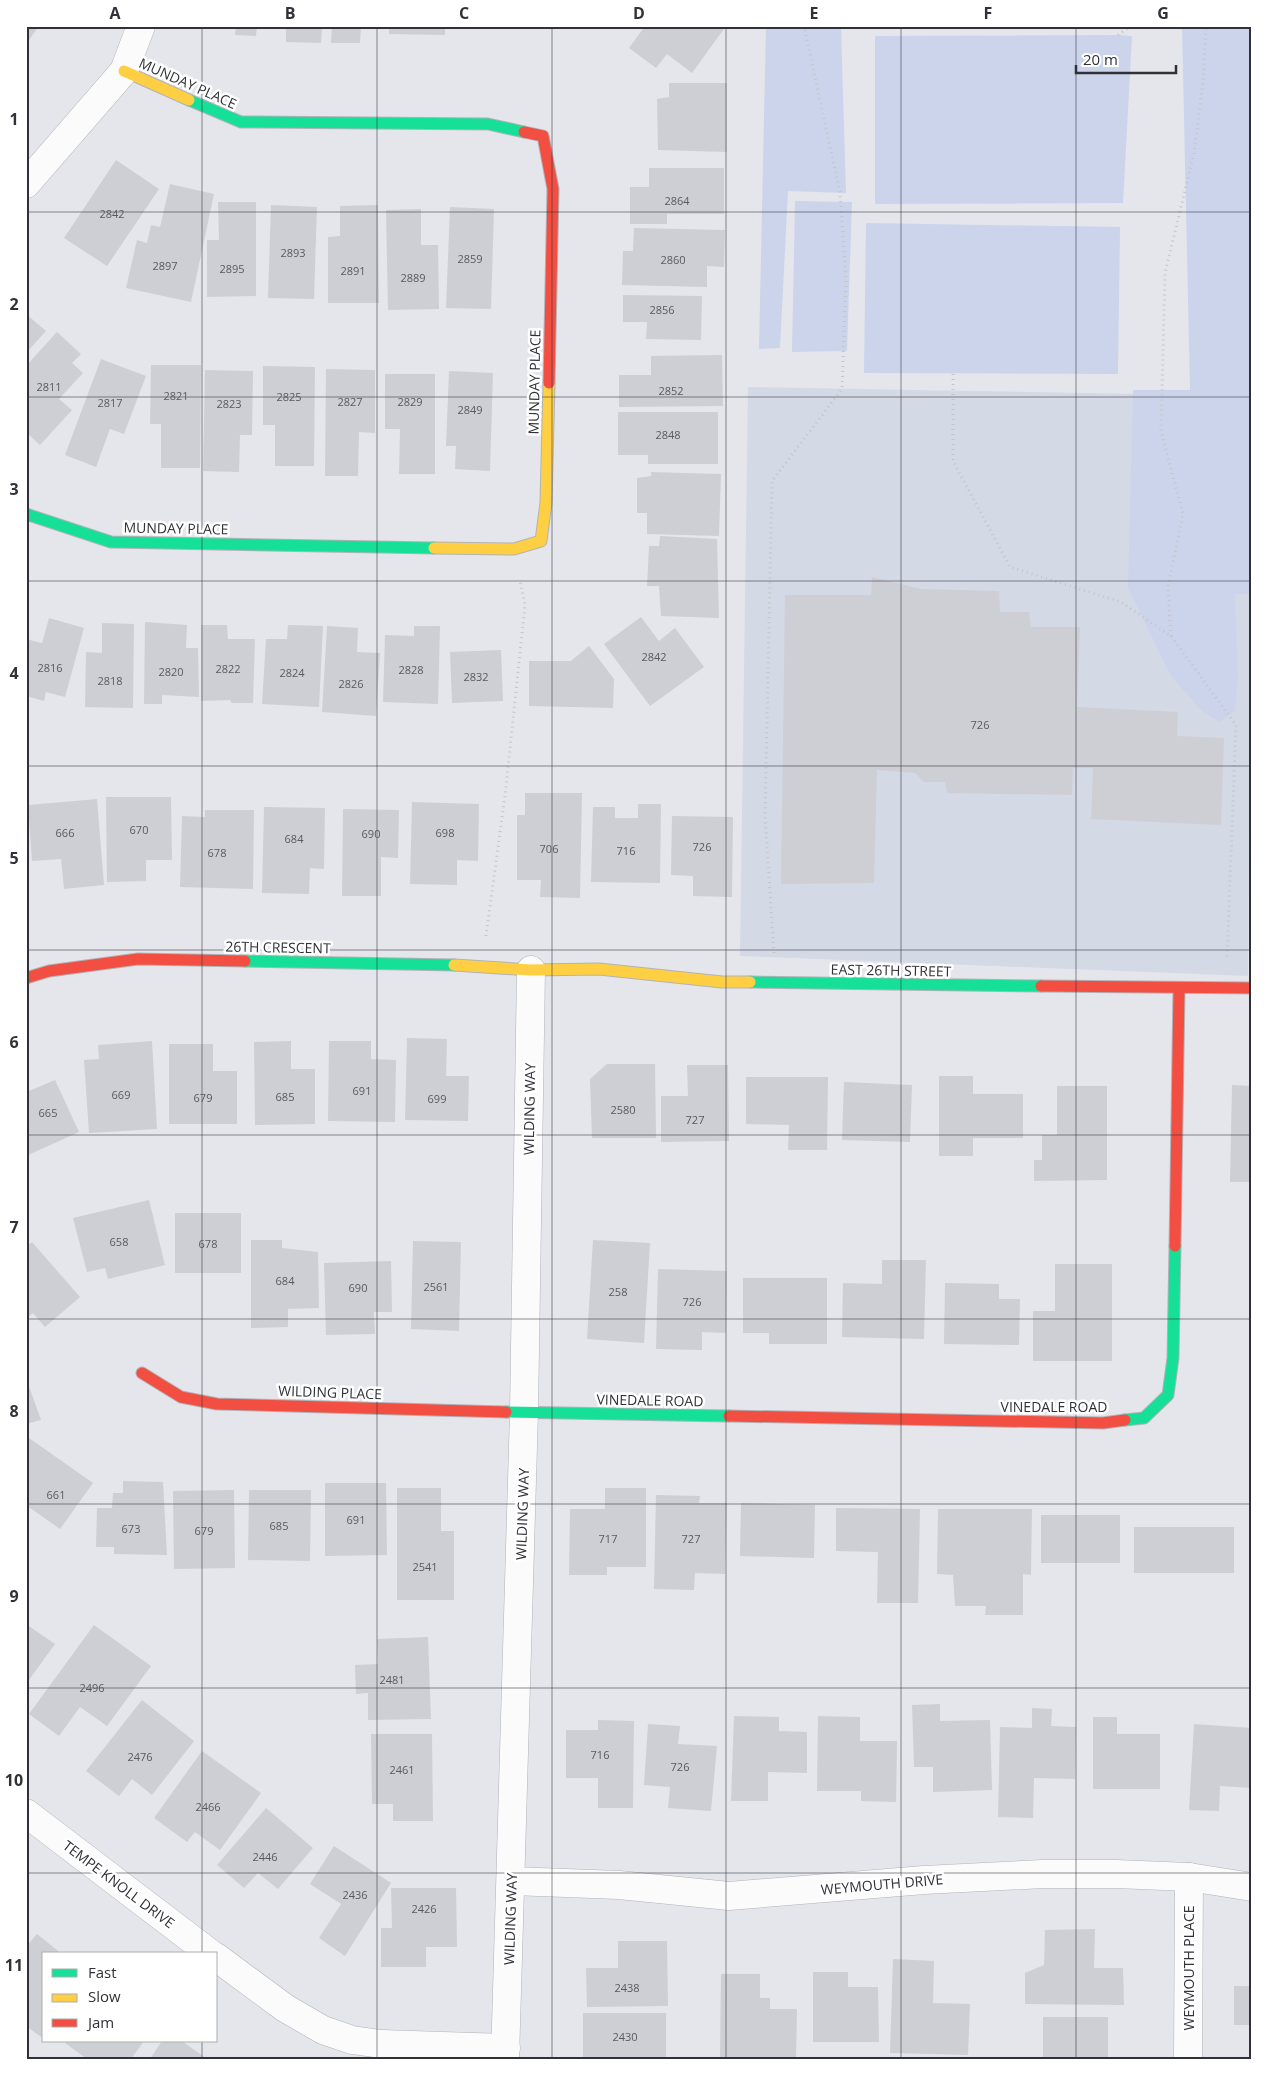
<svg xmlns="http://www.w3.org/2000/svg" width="1278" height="2085" font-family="'Open Sans',sans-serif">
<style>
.built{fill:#d4d9e6}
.green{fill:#ccd4ec}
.building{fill:#cdcfd4}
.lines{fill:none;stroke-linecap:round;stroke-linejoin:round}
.street-casing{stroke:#b1b3b8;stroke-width:29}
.fast-casing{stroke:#b1b3b8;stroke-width:13}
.slow-casing{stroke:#b1b3b8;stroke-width:13}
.jam-casing{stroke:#b1b3b8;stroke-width:13}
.path{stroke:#c5c5c7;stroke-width:3;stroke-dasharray:1 4;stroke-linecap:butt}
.street{stroke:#fbfbfc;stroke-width:28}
.fast{stroke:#16e098;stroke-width:11}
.slow{stroke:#ffcf43;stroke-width:11}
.jam{stroke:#f24e42;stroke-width:11}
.grid{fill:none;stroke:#313237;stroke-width:1;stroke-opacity:0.55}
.labels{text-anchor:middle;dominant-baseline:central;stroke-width:5;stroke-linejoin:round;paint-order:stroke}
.number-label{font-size:11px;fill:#595a5f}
.street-label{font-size:14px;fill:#313237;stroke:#fff}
.neatline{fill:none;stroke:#313237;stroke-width:2}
.grid-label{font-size:16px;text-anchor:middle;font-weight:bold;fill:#313237}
</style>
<rect width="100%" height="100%" fill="#e4e6ec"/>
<polygon class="built" points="748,387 1252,396 1248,976 740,956"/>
<g class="green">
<polygon points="766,26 841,26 846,193 788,191 780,348 759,349"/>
<polygon points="1182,26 1252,26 1252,594 1235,594 1238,675 1235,711 1219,722 1201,710 1171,676 1128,588 1133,390 1190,390"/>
<polygon points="1118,35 1132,36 1123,203 875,204 875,36"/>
<polygon points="795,201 852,202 847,351 792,352"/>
<polygon points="866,223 1120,227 1118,374 864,373"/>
</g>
<g class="building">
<polygon points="26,26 39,26 26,44"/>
<polygon points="236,26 257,26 256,36 235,35"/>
<polygon points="286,26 322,26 321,43 286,42"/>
<polygon points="332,26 361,26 360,43 331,43"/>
<polygon points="389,26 445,26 445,35 389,34"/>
<polygon points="480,26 507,26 507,29 479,28"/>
<polygon points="645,26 726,26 692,73 667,54 656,68 629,48"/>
<polygon points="669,83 727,83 727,152 658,150 657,99 669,97"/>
<polygon points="116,160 159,189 107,266 64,238"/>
<polygon points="649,168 724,168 724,214 667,214 667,224 630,224 630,187 649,187"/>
<polygon points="170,184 214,194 191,302 126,288 137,240 147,243 151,225 160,227"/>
<polygon points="218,202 256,202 256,296 207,297 207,240 219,240"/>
<polygon points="271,205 317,207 314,299 268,298"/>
<polygon points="378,205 379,303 328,303 328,237 340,236 340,206"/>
<polygon points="450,207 494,209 491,309 446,308"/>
<polygon points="421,209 421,245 438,245 439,309 388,310 386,210"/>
<polygon points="634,228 725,230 724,267 707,266 707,287 622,285 623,251 633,251"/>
<polygon points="623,295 702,296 701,340 646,339 647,322 623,322"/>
<polygon points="26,314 46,331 26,353"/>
<polygon points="57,332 81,354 72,363 83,373 59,399 72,410 40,445 26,432 26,366"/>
<polygon points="722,355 723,406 619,407 619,375 651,375 651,356"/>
<polygon points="101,359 146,376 124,434 110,429 96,467 65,455"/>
<polygon points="151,365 201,365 200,468 161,468 161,424 150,424"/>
<polygon points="263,366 315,367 314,466 275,466 275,425 263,425"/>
<polygon points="326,369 375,370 375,433 359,432 358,476 325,476"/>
<polygon points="205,370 253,371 252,435 240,435 239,472 203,471"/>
<polygon points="449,371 493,373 490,471 455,469 456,446 446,446"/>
<polygon points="385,374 435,374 435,474 399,474 400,429 385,429"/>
<polygon points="618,412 718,412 718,464 648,464 648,455 618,455"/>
<polygon points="651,472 721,474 719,536 647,534 647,513 637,513 637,478 651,476"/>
<polygon points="660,536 717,539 719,618 661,616 659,586 647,586 649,546 659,546"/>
<polygon points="872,577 921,589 999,591 1000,612 1029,612 1031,627 1080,627 1077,707 1178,712 1177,736 1224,738 1221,825 1091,819 1093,768 1073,768 1072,795 947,793 945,782 924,782 915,773 877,770 874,883 781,884 785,595 871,595"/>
<polygon points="641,617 659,641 675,628 704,667 650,706 604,644"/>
<polygon points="49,618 84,628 65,697 46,692 44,701 26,696 26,639 42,643"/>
<polygon points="145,622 187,625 186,648 198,648 199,697 162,695 162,704 144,704"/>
<polygon points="102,623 134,624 133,708 85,707 86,652 102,653"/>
<polygon points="201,625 227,625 228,639 255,639 253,703 232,703 230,700 201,701"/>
<polygon points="288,625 323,626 319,707 262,704 266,639 287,639"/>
<polygon points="327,626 358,628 357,652 380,653 376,716 322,712"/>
<polygon points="414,626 440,626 438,704 383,702 385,635 414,636"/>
<polygon points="589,646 614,679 613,708 529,706 529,661 571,661"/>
<polygon points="501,650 503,701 452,703 450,652"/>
<polygon points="525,793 582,793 580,898 540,897 541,880 517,880 517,815 525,815"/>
<polygon points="106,797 171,797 172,860 146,860 146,881 107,882"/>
<polygon points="97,799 104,885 64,889 61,859 32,861 28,805"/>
<polygon points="412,802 479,804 478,861 457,860 457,885 410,884"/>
<polygon points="638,804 661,804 660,883 591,882 593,807 615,807 615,818 638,818"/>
<polygon points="264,807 325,808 324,869 310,868 309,894 262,893"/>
<polygon points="343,809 399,810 398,858 381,857 381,896 342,896"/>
<polygon points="205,810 254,810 253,889 180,887 182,816 205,817"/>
<polygon points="672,816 733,817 732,897 693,896 693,876 671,875"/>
<polygon points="407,1038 447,1039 446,1076 469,1076 468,1121 405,1120"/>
<polygon points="152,1041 157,1129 89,1133 84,1060 99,1059 98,1045"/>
<polygon points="291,1041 291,1069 315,1069 315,1124 255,1125 254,1042"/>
<polygon points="329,1041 371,1041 371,1059 396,1060 395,1122 328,1121"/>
<polygon points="169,1044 213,1044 213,1071 237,1071 237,1124 169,1124"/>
<polygon points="607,1064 655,1064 656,1138 592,1138 590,1079"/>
<polygon points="687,1065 728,1065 729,1141 661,1142 661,1096 688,1096"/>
<polygon points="939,1076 973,1076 973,1094 1023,1094 1023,1138 973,1138 973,1156 939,1156"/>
<polygon points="746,1077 828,1077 827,1150 788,1150 789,1125 746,1124"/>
<polygon points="55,1080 79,1132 26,1156 26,1085 29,1091"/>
<polygon points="844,1082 912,1085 910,1142 842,1140"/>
<polygon points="1232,1085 1252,1086 1252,1182 1230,1182"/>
<polygon points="1057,1086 1107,1086 1107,1180 1034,1181 1034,1160 1042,1160 1042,1135 1057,1135"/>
<polygon points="149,1200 165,1265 108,1279 105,1268 87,1272 73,1218"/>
<rect x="175" y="1213" width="66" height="60"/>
<polygon points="251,1240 282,1240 282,1248 318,1252 319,1308 288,1309 288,1327 251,1328"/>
<polygon points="593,1240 650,1243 644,1343 587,1339"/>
<polygon points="413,1241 461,1242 459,1331 411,1329"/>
<polygon points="32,1242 80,1297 45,1327 33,1313 26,1319 26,1247"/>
<polygon points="882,1260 926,1260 924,1339 842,1337 843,1283 882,1284"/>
<polygon points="391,1261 392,1312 374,1312 375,1334 326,1335 324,1263"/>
<polygon points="1055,1264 1112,1264 1112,1361 1033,1361 1033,1311 1055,1311"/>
<polygon points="658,1269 727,1271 726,1333 702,1332 702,1350 656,1349"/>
<polygon points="743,1278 827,1278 827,1344 769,1344 769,1333 743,1333"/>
<polygon points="945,1283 999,1284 999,1299 1020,1299 1019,1345 944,1344"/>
<polygon points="26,1378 41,1420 26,1424"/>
<polygon points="29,1438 93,1483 60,1529 26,1505 26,1442"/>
<polygon points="123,1481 163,1482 167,1555 114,1554 114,1547 96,1547 97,1508 112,1508 113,1493 123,1493"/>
<polygon points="325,1483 386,1483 387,1555 325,1556"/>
<polygon points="397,1488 441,1488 441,1531 454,1531 454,1600 397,1600"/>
<polygon points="605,1488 646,1488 646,1567 607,1567 607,1575 569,1575 570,1509 605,1509"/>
<polygon points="234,1490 235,1568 174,1569 173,1491"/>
<polygon points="249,1490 311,1490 310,1561 248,1560"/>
<polygon points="656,1495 700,1496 699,1503 727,1503 725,1574 695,1573 694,1590 654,1589"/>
<polygon points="741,1503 815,1505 814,1558 740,1556"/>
<polygon points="836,1508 920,1509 918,1603 877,1603 878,1552 836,1551"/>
<polygon points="938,1509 1032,1509 1031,1575 1023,1574 1023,1615 985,1615 986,1606 955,1606 953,1575 937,1574"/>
<rect x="1041" y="1515" width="79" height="48"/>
<rect x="1134" y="1527" width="100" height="46"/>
<polygon points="26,1624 55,1644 26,1684"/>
<polygon points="94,1625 151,1666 107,1726 80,1707 59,1736 29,1714"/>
<polygon points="428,1637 431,1719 368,1720 368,1693 356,1694 355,1665 378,1664 377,1639"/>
<polygon points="142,1700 194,1741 152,1795 132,1779 119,1796 86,1771"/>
<polygon points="940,1704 940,1721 990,1720 992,1790 933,1792 933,1767 914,1767 912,1705"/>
<polygon points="1032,1708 1052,1709 1051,1726 1076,1727 1075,1779 1034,1778 1033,1818 998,1817 1000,1727 1032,1728"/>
<polygon points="734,1716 779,1717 779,1731 807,1732 807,1773 768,1772 768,1801 731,1801"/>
<polygon points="818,1716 860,1717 860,1741 897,1741 896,1802 861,1801 861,1791 817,1791"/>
<polygon points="1093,1717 1117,1717 1117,1734 1160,1734 1160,1789 1093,1789"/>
<polygon points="598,1720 634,1721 633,1808 598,1808 598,1778 566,1778 566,1730 598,1730"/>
<polygon points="648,1724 680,1726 678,1744 717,1746 711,1811 668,1808 670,1787 644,1785"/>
<polygon points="1194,1724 1252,1728 1252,1788 1220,1786 1219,1811 1189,1810"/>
<polygon points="371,1734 432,1734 433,1821 393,1821 393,1804 372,1804"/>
<polygon points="202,1751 261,1793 220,1850 195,1832 187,1842 154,1818"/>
<polygon points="266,1808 313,1848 278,1889 258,1873 244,1888 217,1865"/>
<polygon points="334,1846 391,1883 345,1956 319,1938 341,1904 310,1884"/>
<polygon points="391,1888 456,1888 457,1947 426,1947 426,1967 381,1967 381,1928 392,1928"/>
<polygon points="1095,1929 1094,1968 1123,1968 1124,2005 1025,2004 1025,1973 1044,1965 1045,1930"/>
<polygon points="37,1934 62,1954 44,1954 44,2039 26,2026 26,1947"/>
<polygon points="618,1941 667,1941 668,2006 587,2007 586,1968 618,1968"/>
<polygon points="893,1959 934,1961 933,2003 970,2004 968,2055 890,2053"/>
<polygon points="813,1972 848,1972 848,1987 878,1987 879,2042 813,2042"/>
<polygon points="721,1974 760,1974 760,1998 770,1998 770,2009 797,2009 796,2059 720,2059"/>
<rect x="1234" y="1986" width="18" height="39"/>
<rect x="583" y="2013" width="83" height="46"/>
<polygon points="1043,2017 1108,2017 1108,2057 1043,2059"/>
<polygon points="66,2041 144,2041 131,2059 87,2059 65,2043"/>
<polygon points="162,2041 182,2041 207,2059 150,2059"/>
</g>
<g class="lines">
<defs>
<g id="street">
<polyline points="26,184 124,71 141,26"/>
<polyline points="26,1813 211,1954"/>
<polyline points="512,1881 619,1885 729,1896 924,1880 1043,1874 1116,1874 1189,1877 1252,1887"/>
<polyline points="216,1957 285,2008 323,2030 352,2040 381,2044 506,2048"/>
<polyline points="505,2059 524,1412 531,970"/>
<polyline points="1188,2059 1189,1877"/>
</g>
<g id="fast">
<polyline points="189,100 241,122 488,124 524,132"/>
<polyline points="26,514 111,542 434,548"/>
<polyline points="245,961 454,965"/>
<polyline points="750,982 1041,986"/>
<polyline points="506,1412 729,1416"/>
<polyline points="1125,1420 1144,1418 1168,1395 1173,1358 1175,1246"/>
</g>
<g id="slow">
<polyline points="124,71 189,100"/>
<polyline points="434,548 514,549 541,541 546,503 549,383"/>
<polyline points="454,965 531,970 599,969 722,982 750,982"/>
</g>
<g id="jam">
<polyline points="524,132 543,136 553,189 549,383"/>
<polyline points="26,978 49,971 138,959 245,961"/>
<polyline points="1041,986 1252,988"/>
<polyline points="1175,1246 1179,989"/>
<polyline points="142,1373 181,1397 217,1404 506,1412"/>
<polyline points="729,1416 1103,1423 1125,1420"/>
</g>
</defs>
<use href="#street" class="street-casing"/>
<use href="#fast" class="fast-casing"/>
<use href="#slow" class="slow-casing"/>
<use href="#jam" class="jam-casing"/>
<g class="path">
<polyline points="1118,35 1131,26"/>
<polyline points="953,374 953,461 1010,567 1121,602 1171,636 1236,725 1227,957"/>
<polyline points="1171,636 1168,587 1183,514 1161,431 1165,273 1194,153 1203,82 1206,26"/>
<polyline points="486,936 505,796 525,605 520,580"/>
<polyline points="774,953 765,817 772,481 842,389 846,281 840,193 804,26"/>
</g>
<use href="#street" class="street"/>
<use href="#fast" class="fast"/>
<use href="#slow" class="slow"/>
<use href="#jam" class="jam"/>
</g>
<path class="grid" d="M202,26V1954M377,26V2059M552,26V2059M726,26V2059M901,26V2059M1076,26V2059M26,212H1252M26,397H1252M26,581H1252M26,766H1252M26,950H1252M26,1135H1252M26,1319H1252M26,1504H1252M26,1688H1252M26,1873H1252M202,2041V2059"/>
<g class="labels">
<g class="number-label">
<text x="677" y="200">2864</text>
<text x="112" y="213">2842</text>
<text x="293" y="252">2893</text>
<text x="470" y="258">2859</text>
<text x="673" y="259">2860</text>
<text x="165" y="265">2897</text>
<text x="232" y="268">2895</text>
<text x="353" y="270">2891</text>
<text x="413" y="277">2889</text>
<text x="662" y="309">2856</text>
<text x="49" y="386">2811</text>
<text x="671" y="390">2852</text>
<text x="176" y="395">2821</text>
<text x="289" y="396">2825</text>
<text x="350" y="401">2827</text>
<text x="410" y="401">2829</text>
<text x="110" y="402">2817</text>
<text x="229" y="403">2823</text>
<text x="470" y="409">2849</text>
<text x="668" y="434">2848</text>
<text x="654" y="656">2842</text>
<text x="50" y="667">2816</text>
<text x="228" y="668">2822</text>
<text x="411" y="669">2828</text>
<text x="171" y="671">2820</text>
<text x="292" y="672">2824</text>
<text x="476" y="676">2832</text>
<text x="110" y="680">2818</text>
<text x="351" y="683">2826</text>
<text x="980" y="724">726</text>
<text x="139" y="829">670</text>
<text x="65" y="832">666</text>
<text x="445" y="832">698</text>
<text x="371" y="833">690</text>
<text x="294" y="838">684</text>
<text x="702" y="846">726</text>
<text x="549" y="848">706</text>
<text x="626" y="850">716</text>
<text x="217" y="852">678</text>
<text x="362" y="1090">691</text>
<text x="121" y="1094">669</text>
<text x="285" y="1096">685</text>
<text x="203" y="1097">679</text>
<text x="437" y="1098">699</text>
<text x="623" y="1109">2580</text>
<text x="48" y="1112">665</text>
<text x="695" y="1119">727</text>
<text x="119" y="1241">658</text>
<text x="208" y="1243">678</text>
<text x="285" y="1280">684</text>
<text x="436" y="1286">2561</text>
<text x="358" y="1287">690</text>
<text x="618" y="1291">258</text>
<text x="692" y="1301">726</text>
<text x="56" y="1494">661</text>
<text x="356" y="1519">691</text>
<text x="279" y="1525">685</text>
<text x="131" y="1528">673</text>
<text x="204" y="1530">679</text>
<text x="608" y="1538">717</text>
<text x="691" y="1538">727</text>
<text x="425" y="1566">2541</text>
<text x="392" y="1679">2481</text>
<text x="92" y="1687">2496</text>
<text x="600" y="1754">716</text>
<text x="140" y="1756">2476</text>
<text x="680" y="1766">726</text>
<text x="402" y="1769">2461</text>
<text x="208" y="1806">2466</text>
<text x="265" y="1856">2446</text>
<text x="355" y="1894">2436</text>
<text x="424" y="1908">2426</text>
<text x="627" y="1987">2438</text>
<text x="625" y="2036">2430</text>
</g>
<g class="street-label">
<text transform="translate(188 83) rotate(24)">MUNDAY PLACE</text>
<text transform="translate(534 382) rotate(-89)">MUNDAY PLACE</text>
<text transform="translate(176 528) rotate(1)">MUNDAY PLACE</text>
<text transform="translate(278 947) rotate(1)">26TH CRESCENT</text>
<text transform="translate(891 970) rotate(1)">EAST 26TH STREET</text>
<text transform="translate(529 1109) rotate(-89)">WILDING WAY</text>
<text transform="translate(330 1392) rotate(2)">WILDING PLACE</text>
<text transform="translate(650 1400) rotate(1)">VINEDALE ROAD</text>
<text x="1054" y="1406">VINEDALE ROAD</text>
<text transform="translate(522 1514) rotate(-88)">WILDING WAY</text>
<text transform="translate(119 1884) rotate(37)">TEMPE KNOLL DRIVE</text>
<text transform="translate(882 1884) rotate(-5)">WEYMOUTH DRIVE</text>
<text transform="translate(510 1919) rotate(-88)">WILDING WAY</text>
<text transform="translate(1188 1968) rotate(-90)">WEYMOUTH PLACE</text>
</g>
</g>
<rect width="1278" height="2085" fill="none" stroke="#ffffff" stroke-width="55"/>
<rect x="42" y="1952" width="175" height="90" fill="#ffffff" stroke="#adadaf"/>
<rect x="52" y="1969" width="25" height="8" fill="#16e098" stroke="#adadaf"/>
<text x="88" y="1978" font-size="15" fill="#313237">Fast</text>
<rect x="52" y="1994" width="25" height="8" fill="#ffcf43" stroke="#adadaf"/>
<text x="88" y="2002" font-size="15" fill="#313237">Slow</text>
<rect x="52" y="2019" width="25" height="8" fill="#f24e42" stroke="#adadaf"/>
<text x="88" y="2028" font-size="15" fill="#313237">Jam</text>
<path d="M1076 65v8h100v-8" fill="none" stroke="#313237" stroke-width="2.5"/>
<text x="1083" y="65" font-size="15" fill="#313237" stroke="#ffffff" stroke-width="4" paint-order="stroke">20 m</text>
<rect x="28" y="28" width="1222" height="2030" class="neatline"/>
<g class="grid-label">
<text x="115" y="19">A</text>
<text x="290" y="19">B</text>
<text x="464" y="19">C</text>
<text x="639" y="19">D</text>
<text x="814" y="19">E</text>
<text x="988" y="19">F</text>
<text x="1163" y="19">G</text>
<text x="14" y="125">1</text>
<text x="14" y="310">2</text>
<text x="14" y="495">3</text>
<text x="14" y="679">4</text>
<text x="14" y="864">5</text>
<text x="14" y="1048">6</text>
<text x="14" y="1233">7</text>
<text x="14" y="1417">8</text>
<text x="14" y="1602">9</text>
<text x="14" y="1786">10</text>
<text x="14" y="1971">11</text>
</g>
</svg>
